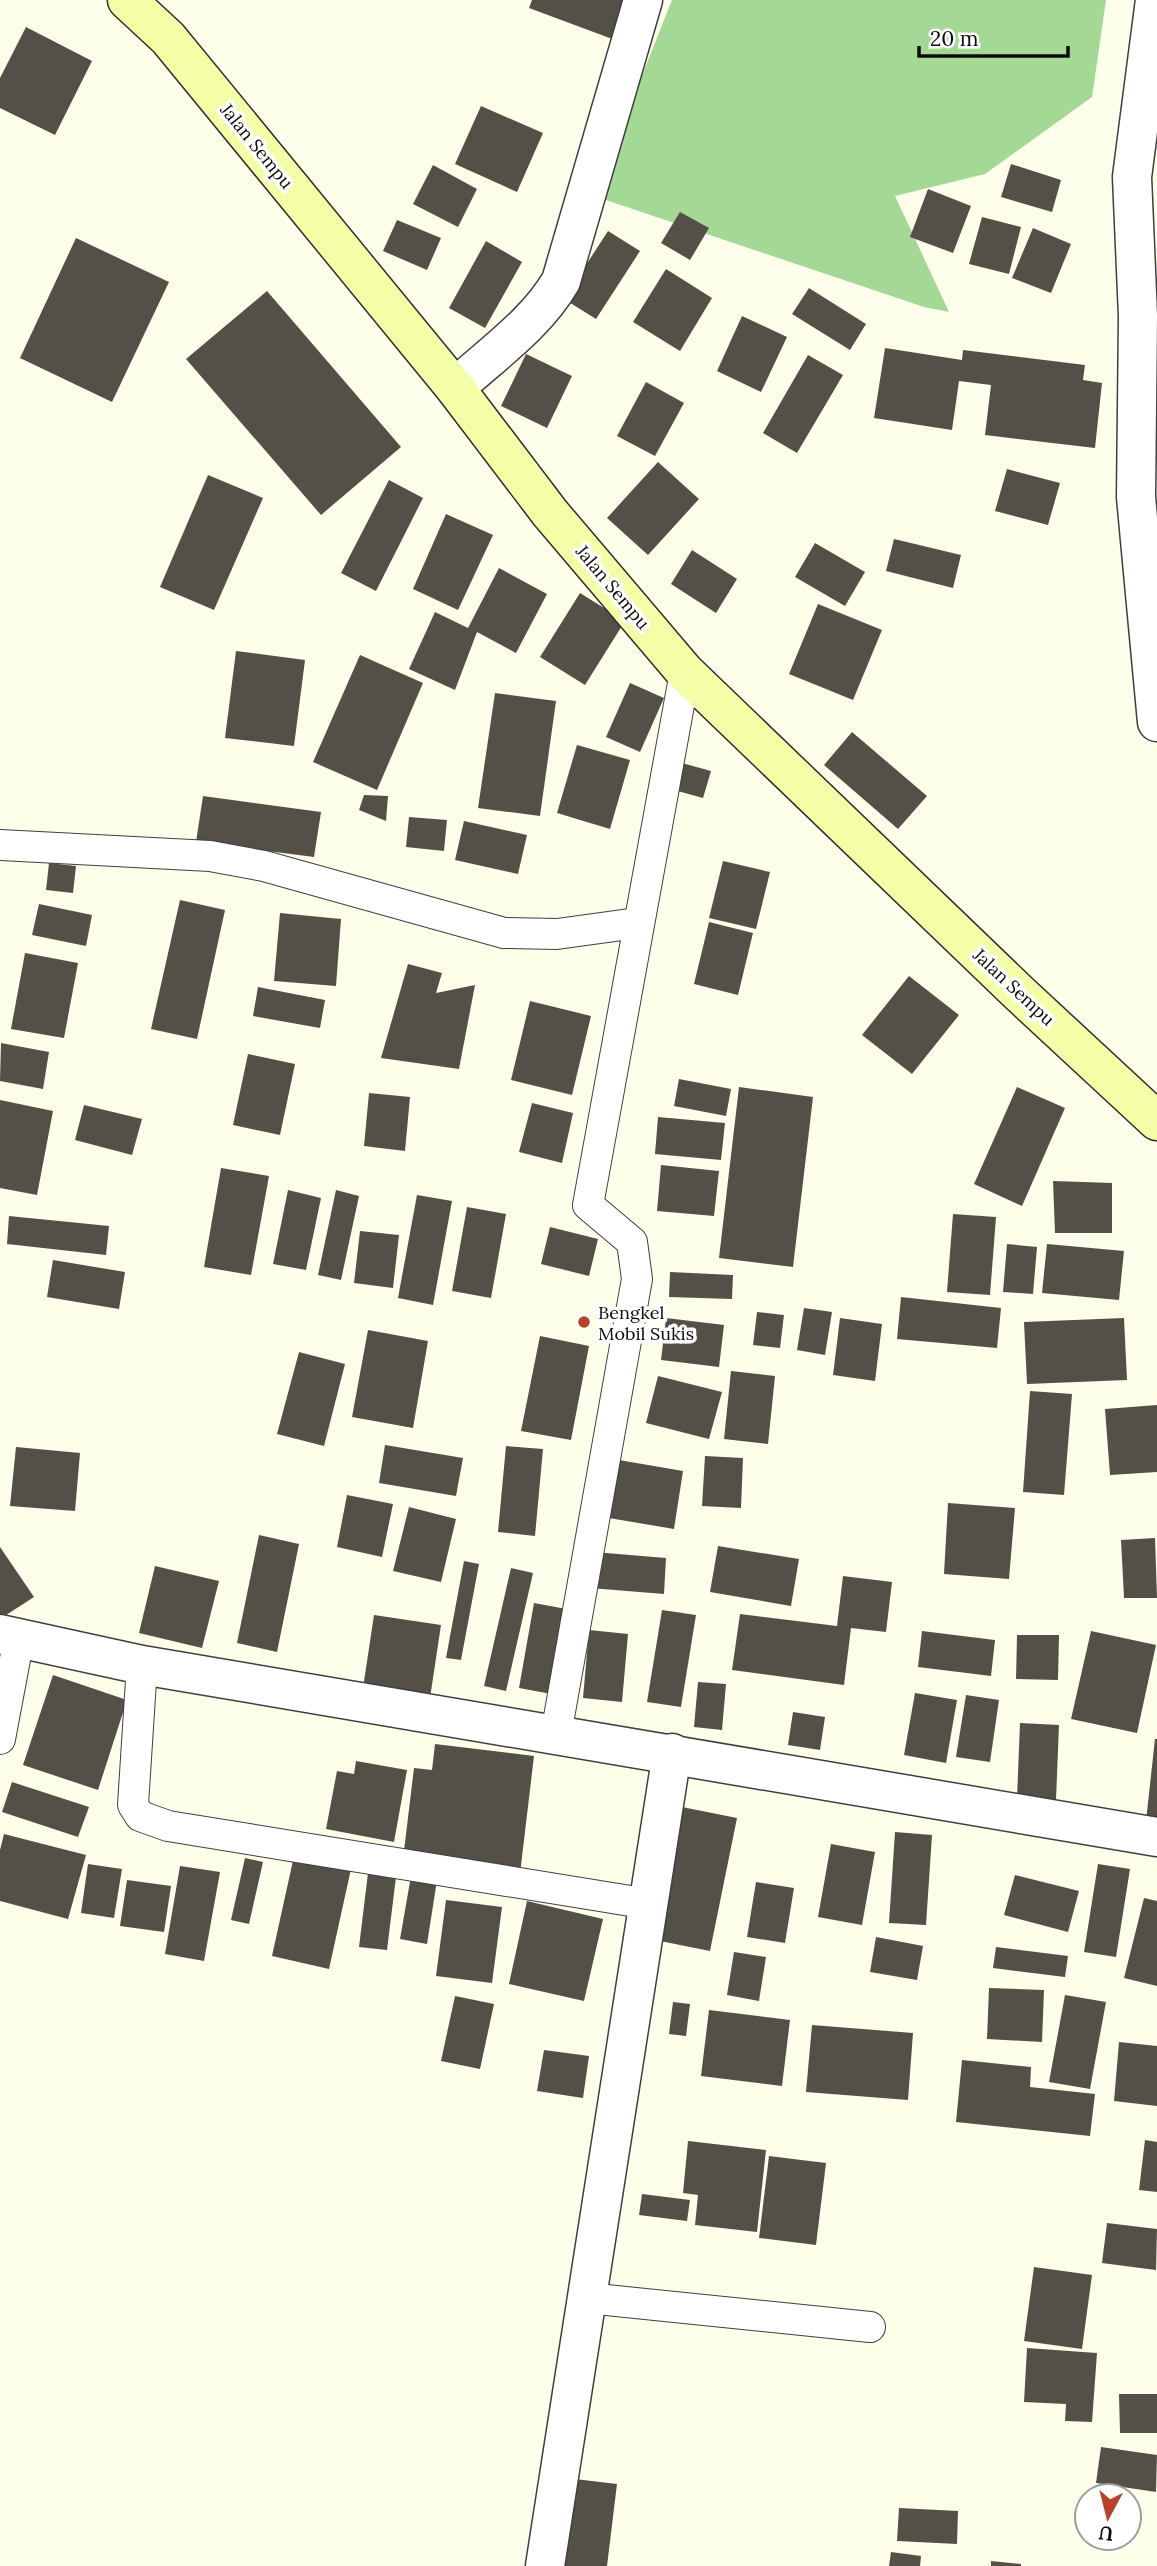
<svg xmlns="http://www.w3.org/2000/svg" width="1157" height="2566" font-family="Lora,serif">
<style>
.forest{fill:#a4d995}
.building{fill:#545048}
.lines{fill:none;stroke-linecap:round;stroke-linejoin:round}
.service-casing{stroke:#3f3f3f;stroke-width:32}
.minor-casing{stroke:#3f3f3f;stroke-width:41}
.secondary-casing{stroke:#2e2e2e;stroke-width:41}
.service{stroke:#fff;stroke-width:30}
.minor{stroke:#fff;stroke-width:38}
.secondary{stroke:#f3fea7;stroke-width:38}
.poi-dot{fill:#ba4226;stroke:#fff;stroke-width:2.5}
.labels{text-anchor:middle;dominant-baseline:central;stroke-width:7;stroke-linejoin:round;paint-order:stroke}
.street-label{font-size:18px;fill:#0c0c0c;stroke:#fff}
.poi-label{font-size:18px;fill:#0c0c0c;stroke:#fff;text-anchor:start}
</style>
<rect width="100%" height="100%" fill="#feffeb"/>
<polygon class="forest" points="672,0 1106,0 1092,97 985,174 895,196 949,312 924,307 594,196"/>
<g class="building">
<polygon points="532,0 630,0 615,40 529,8"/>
<polygon points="26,27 92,61 55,135 0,108 0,78"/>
<polygon points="481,106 543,133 517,192 455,164"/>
<polygon points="1011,164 1061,180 1052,212 1001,197"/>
<polygon points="433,165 477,189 458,227 413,204"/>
<polygon points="928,189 971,206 953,253 910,237"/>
<polygon points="680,212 709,228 690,260 661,243"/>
<polygon points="982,217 1021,227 1009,274 969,264"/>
<polygon points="397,220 441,238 427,270 383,251"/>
<polygon points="1033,228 1071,244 1051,293 1012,278"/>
<polygon points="608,231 640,251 596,319 564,299"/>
<polygon points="76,238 169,282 112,402 20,358"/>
<polygon points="486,241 522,262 485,328 449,308"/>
<polygon points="666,269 712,298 680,351 633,322"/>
<polygon points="809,288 866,324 850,350 792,314"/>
<polygon points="267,291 401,447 321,515 186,359"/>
<polygon points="742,316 787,337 761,392 717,371"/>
<polygon points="885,348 962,360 963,350 1085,365 1083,380 1102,383 1095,448 985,435 991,385 959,381 952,430 874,418"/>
<polygon points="526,354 572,376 547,428 501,406"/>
<polygon points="808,355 843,375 797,453 763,433"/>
<polygon points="646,382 684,403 655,456 617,436"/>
<polygon points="658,462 699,499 648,555 607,518"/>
<polygon points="1007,469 1060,483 1048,525 995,511"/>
<polygon points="208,475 263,498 214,610 160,587"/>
<polygon points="389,480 423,498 376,591 341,573"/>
<polygon points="446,514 493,535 458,610 413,589"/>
<polygon points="894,539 961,555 953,588 886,571"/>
<polygon points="815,543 865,572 845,606 795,577"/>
<polygon points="692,550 737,579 716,613 671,584"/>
<polygon points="499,568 547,594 516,653 477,632 455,690 409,669 435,612 468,628"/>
<polygon points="580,593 625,621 585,685 540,657"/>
<polygon points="818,604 882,630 853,700 789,674"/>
<polygon points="236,651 305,660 294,746 225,738"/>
<polygon points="360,655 423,683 377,790 313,762"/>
<polygon points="630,683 664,698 640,752 606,737"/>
<polygon points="495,693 556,701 540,816 478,808"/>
<polygon points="852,732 927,796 898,829 824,765"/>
<polygon points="577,745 630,760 610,829 557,813"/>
<polygon points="682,763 711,771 703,798 674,790"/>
<polygon points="364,795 388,796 386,821 359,810"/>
<polygon points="203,796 321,812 314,857 196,842"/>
<polygon points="409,817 447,820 444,851 406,847"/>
<polygon points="464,821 527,835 518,874 455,860"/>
<polygon points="723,861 770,872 756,929 709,918"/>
<polygon points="49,863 76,866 73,893 46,890"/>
<polygon points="180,900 225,910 197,1039 151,1029"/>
<polygon points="39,904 92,915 86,946 32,935"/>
<polygon points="280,913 341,919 336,986 274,981"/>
<polygon points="709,922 753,933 738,995 694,984"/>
<polygon points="25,953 78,963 64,1038 11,1029"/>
<polygon points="408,964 442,973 436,993 475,985 459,1069 381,1058"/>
<polygon points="909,976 959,1015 912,1074 862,1035"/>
<polygon points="258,987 325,1000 320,1028 253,1016"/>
<polygon points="530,1001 591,1016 572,1095 511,1080"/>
<polygon points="1,1043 49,1052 43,1089 0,1081"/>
<polygon points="248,1054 295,1064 280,1135 233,1125"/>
<polygon points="679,1079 731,1089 726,1116 674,1106"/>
<polygon points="739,1087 813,1097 793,1267 719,1258"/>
<polygon points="1017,1087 1065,1108 1022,1206 974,1184"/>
<polygon points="369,1093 410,1097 405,1151 364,1146"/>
<polygon points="0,1100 53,1111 37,1195 0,1188"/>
<polygon points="532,1103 573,1113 562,1163 519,1152"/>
<polygon points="84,1105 142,1119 132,1155 75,1140"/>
<polygon points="658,1117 725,1123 721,1160 655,1154"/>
<polygon points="661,1165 719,1171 714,1216 657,1211"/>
<polygon points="221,1168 269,1176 251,1275 204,1267"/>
<polygon points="1053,1181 1112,1183 1112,1233 1055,1233"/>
<polygon points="288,1190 321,1198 306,1270 273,1264"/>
<polygon points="336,1190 359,1196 341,1280 318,1275"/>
<polygon points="417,1195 452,1201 433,1305 398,1298"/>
<polygon points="467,1207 506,1214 491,1298 452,1291"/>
<polygon points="953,1214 996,1217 990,1295 947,1292"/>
<polygon points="9,1216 109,1226 106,1255 7,1244"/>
<polygon points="550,1227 598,1239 589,1276 541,1264"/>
<polygon points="360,1231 399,1235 393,1288 354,1283"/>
<polygon points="1007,1244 1037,1247 1033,1294 1003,1292"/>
<polygon points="1047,1244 1124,1251 1119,1300 1042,1293"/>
<polygon points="53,1260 125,1272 119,1309 47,1297"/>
<polygon points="670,1272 733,1275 732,1299 669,1297"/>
<polygon points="901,1297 1001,1308 997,1348 897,1339"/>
<polygon points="804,1308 832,1312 825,1355 797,1350"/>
<polygon points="757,1312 784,1315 780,1348 753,1345"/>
<polygon points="666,1318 724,1325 719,1367 661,1360"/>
<polygon points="840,1318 882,1324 875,1381 833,1375"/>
<polygon points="1124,1318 1127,1380 1027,1384 1024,1322"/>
<polygon points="368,1330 428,1341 413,1428 352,1417"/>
<polygon points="540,1336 589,1346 571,1440 521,1431"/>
<polygon points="299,1352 345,1364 324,1446 277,1434"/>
<polygon points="731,1371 775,1376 768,1444 724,1439"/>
<polygon points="658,1376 722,1392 709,1439 646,1423"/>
<polygon points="1030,1391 1072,1394 1064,1495 1023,1492"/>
<polygon points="1157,1405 1157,1472 1110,1475 1105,1409"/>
<polygon points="385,1445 463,1458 456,1496 379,1483"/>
<polygon points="506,1446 543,1449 535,1536 498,1532"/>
<polygon points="16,1447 80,1453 75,1511 10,1506"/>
<polygon points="705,1456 743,1458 741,1508 702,1506"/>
<polygon points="613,1459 683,1471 674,1529 603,1517"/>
<polygon points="347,1495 393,1504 382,1557 337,1547"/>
<polygon points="948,1503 1015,1508 1009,1579 944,1574"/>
<polygon points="409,1507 456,1519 441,1582 393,1571"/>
<polygon points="259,1535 299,1544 277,1652 237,1643"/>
<polygon points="1155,1538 1157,1598 1124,1598 1121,1540"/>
<polygon points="718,1546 799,1559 791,1606 710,1592"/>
<polygon points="0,1547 34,1597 0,1619"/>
<polygon points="594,1552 666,1558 664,1594 590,1588"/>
<polygon points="464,1561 479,1564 461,1660 446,1658"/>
<polygon points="155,1566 219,1581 202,1648 139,1633"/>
<polygon points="511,1568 533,1573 506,1691 484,1686"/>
<polygon points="843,1576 892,1582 886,1632 851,1628 844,1685 732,1670 740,1614 837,1626"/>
<polygon points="534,1603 572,1610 557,1695 519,1688"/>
<polygon points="662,1610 696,1615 681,1707 647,1702"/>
<polygon points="374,1615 441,1625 430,1698 363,1688"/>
<polygon points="589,1630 628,1634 622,1702 583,1698"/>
<polygon points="922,1631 995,1640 991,1676 918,1667"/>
<polygon points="1091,1631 1156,1645 1137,1733 1071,1719"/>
<polygon points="1017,1635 1059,1635 1058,1680 1016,1679"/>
<polygon points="53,1675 127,1700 98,1790 23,1765"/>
<polygon points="698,1682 726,1684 722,1730 694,1727"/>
<polygon points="915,1693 957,1700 946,1763 904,1755"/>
<polygon points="966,1695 999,1700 990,1762 956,1757"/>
<polygon points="793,1712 825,1717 820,1750 788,1745"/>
<polygon points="1020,1723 1059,1725 1056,1800 1017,1798"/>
<polygon points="1155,1739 1157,1739 1157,1822 1146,1821"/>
<polygon points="435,1744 534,1756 520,1874 403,1859 414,1768 432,1770"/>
<polygon points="356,1761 407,1770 394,1842 326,1829 337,1771 354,1774"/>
<polygon points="12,1782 89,1807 78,1837 2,1812"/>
<polygon points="682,1807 737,1818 710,1951 655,1940"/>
<polygon points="895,1832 932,1835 926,1925 889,1923"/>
<polygon points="4,1834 86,1855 68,1919 0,1901 0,1850"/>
<polygon points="831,1844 875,1852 862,1925 818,1917"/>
<polygon points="294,1856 351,1869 329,1969 272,1956"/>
<polygon points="245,1858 263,1862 249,1924 231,1920"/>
<polygon points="88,1864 122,1869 114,1918 81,1913"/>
<polygon points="1098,1864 1130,1869 1116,1957 1084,1952"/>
<polygon points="180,1866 220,1872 204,1961 165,1954"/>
<polygon points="368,1873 396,1877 387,1950 359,1947"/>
<polygon points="1015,1875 1079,1891 1068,1932 1004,1915"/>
<polygon points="411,1876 437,1880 427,1944 400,1939"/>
<polygon points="127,1880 171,1886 164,1932 120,1926"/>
<polygon points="756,1882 794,1888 785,1943 747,1937"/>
<polygon points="1144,1898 1157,1901 1157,1986 1124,1978"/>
<polygon points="446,1900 502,1907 492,1983 436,1976"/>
<polygon points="527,1901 603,1919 584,2001 509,1984"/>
<polygon points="876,1937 923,1946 917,1980 870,1972"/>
<polygon points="996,1947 1068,1956 1065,1977 993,1968"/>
<polygon points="734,1952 766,1957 759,2001 727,1995"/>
<polygon points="989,1988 1044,1990 1042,2042 987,2039"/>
<polygon points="1065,1995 1106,2002 1090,2089 1049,2082"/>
<polygon points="455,1996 494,2004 480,2069 441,2061"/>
<polygon points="673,2002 690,2004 686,2036 669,2034"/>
<polygon points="709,2010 790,2020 782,2086 701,2076"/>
<polygon points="812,2025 913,2033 908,2100 806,2092"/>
<polygon points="1119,2042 1157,2046 1157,2106 1114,2101"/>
<polygon points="544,2050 589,2056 583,2098 537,2091"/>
<polygon points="962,2060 1031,2067 1030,2087 1095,2094 1090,2136 956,2122"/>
<polygon points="1145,2140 1157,2142 1157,2192 1139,2190"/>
<polygon points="688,2141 766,2150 757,2232 695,2225 698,2195 683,2193"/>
<polygon points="769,2156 826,2163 816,2245 759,2238"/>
<polygon points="642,2194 690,2200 687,2221 639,2215"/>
<polygon points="1107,2223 1157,2229 1156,2270 1102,2263"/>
<polygon points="1034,2267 1092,2275 1082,2349 1024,2341"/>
<polygon points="1027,2348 1097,2353 1092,2422 1065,2421 1066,2404 1024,2402"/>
<polygon points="1119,2394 1157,2394 1157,2433 1120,2433"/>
<polygon points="1101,2447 1157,2455 1156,2492 1096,2483"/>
<polygon points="575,2479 617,2484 607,2566 564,2566"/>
<polygon points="899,2508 958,2511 957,2544 897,2541"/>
<polygon points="891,2552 921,2556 920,2566 889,2566"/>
<polygon points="991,2561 1021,2564 1021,2566 991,2566"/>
</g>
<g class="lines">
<defs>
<g id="service">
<polyline points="0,845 210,856 264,866 504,933 557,934 637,923"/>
<polyline points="142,1665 133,1805 140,1816 168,1826 649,1904"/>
<polyline points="556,1734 637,1279 632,1242 588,1205 685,672"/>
<polyline points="0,1739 19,1638"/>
<polyline points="587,2298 870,2327"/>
</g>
<g id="minor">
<polyline points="1155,0 1132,177 1138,316 1136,497 1157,722"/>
<path d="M455,388C492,354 536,324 561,281L643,0"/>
<polyline points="0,1634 142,1665 1157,1837"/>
<polyline points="545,2566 672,1753"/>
</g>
<polyline id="secondary" points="127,0 168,38 455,388 550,513 685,672 1019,993 1157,1121"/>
</defs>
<use href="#service" class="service-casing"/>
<use href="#minor" class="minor-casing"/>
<use href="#secondary" class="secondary-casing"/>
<use href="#service" class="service"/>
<use href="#minor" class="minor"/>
<use href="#secondary" class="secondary"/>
</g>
<circle class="poi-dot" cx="584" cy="1322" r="7"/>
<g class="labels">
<g class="street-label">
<text transform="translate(257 146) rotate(51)">Jalan Sempu</text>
<text transform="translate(613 587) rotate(50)">Jalan Sempu</text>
<text transform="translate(1014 987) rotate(43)">Jalan Sempu</text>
</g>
<g class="poi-label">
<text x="598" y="1312">Bengkel<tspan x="598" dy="21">Mobil Sukis</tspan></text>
</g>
</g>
<g transform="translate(1108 2517) rotate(187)"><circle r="33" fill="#ffffff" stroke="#9e9e9e" stroke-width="2"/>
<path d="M0-5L12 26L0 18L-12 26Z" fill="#ba4226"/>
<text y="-10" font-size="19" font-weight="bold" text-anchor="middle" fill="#0c0c0c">U</text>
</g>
<path d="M919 46v10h149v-10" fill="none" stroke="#0c0c0c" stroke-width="3.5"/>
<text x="930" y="46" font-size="21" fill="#0c0c0c" stroke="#ffffff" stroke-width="5" paint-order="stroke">20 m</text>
</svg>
